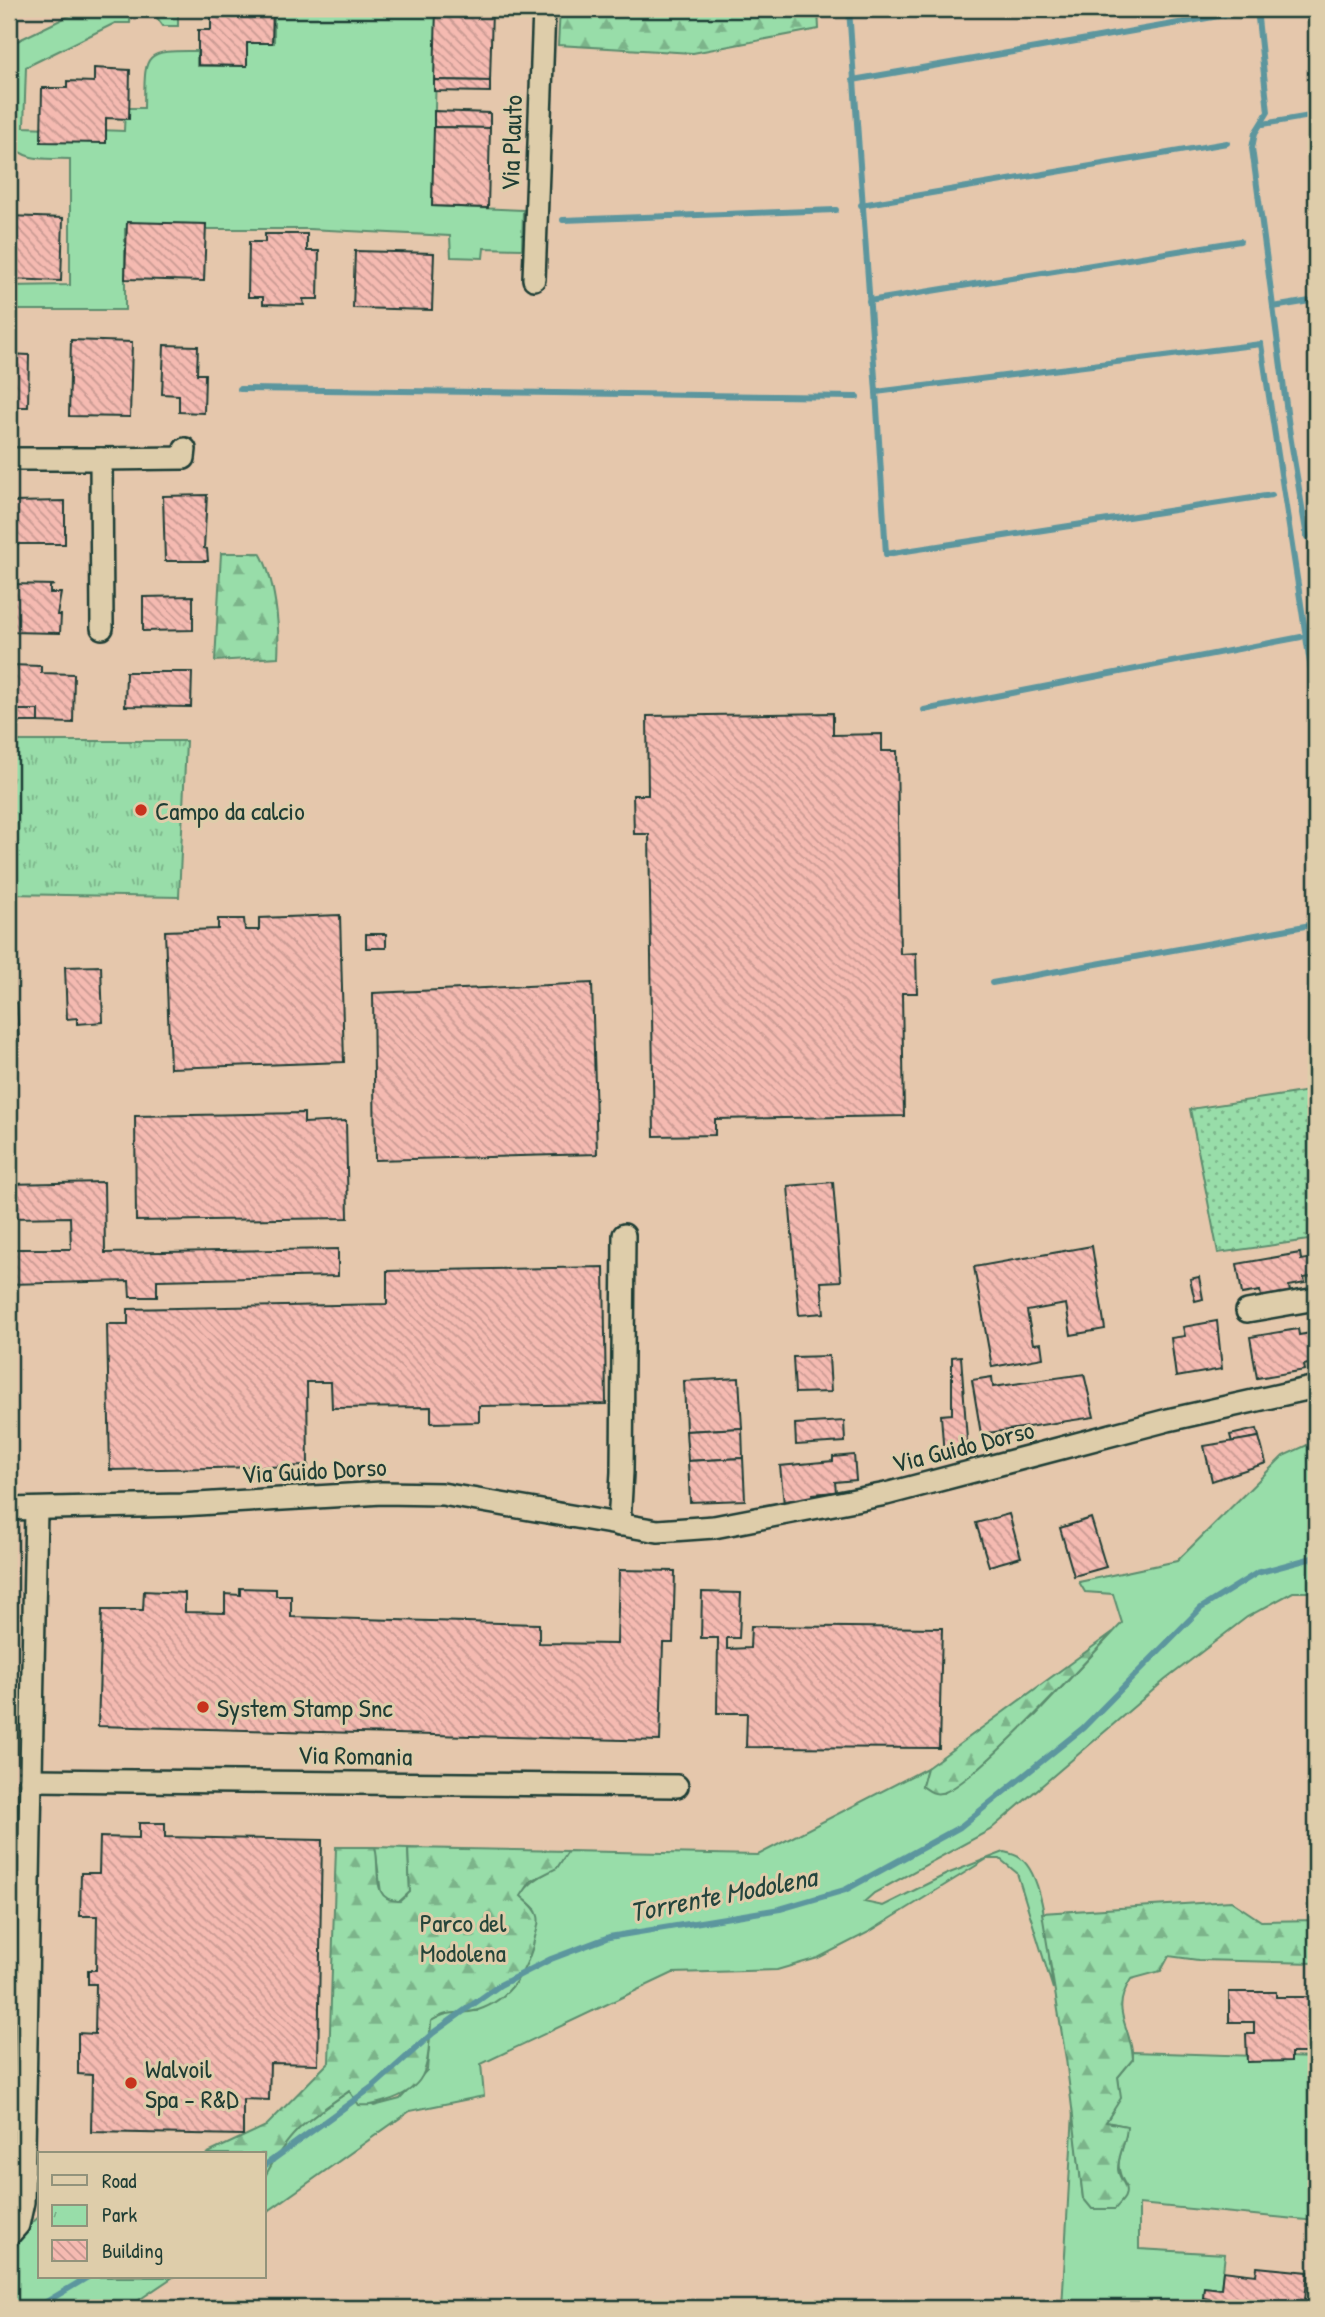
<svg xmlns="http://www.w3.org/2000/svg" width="1325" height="2317" font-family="'Patrick Hand',sans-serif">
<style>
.grass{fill:#98dda9;stroke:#5c8d6e;stroke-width:2}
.forest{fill:url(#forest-firs);stroke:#5c8d6e;stroke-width:2}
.park{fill:url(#park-tufts);stroke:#5c8d6e;stroke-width:2}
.garden{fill:url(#garden-dots);stroke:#5c8d6e;stroke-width:2}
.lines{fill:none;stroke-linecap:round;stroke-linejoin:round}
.stream{stroke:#5c969e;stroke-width:6}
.building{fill:url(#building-back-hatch);stroke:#1f3d34;stroke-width:2}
.street-casing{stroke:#1f3d34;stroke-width:26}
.street{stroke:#decdaa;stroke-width:21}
.poi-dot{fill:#c8321e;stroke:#decdaa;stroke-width:2.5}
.labels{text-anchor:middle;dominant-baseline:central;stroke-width:6;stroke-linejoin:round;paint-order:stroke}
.street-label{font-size:26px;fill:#1f3d34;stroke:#decdaa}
.poi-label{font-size:26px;fill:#1f3d34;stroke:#decdaa;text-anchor:start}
.park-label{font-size:26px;fill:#25453a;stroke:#decdaa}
.water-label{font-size:28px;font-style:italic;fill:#24443d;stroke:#decdaa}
</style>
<defs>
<pattern id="forest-firs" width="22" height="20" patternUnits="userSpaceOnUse" patternTransform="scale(1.75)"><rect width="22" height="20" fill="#98dda9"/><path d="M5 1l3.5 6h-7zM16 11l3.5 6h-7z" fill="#7bb48a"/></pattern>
<pattern id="park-tufts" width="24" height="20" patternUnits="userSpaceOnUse" patternTransform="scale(1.75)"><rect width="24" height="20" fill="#98dda9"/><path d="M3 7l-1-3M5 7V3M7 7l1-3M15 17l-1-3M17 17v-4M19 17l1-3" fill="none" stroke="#7bb48a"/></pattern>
<pattern id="garden-dots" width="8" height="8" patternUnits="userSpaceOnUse" patternTransform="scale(1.75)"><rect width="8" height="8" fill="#98dda9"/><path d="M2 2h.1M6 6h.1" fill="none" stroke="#7bb48a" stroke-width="1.8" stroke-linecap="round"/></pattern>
<pattern id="building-back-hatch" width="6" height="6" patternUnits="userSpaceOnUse" patternTransform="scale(1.75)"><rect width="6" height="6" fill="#f5bab1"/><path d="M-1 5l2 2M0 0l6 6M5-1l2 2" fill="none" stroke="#c69891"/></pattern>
</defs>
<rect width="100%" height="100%" fill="#e5c7ac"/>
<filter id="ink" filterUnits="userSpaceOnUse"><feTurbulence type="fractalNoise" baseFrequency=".0143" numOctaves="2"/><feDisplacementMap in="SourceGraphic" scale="14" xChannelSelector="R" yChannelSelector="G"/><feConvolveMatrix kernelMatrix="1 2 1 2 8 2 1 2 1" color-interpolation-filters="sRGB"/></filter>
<g filter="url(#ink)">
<g class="grass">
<path d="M83,9H131L130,23H115L26,67L24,127L124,131L125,108H144C145,55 141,50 197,51V66H246V43H274V9H438L432,206L523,210L522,249L484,248L483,258L451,257L450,236L308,229H125V310H9V286L70,285V159C45,158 27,163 9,143V45Z"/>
<polygon points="151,9 191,9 191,12 178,12 178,26 163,26"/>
<path d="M1316,1441V1592H1293L1247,1617L1165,1680L990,1830L874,1893L864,1902L883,1906L947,1874L1004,1852C1009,1853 1016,1855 1020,1858C1047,1877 1048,1957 1053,1989L1017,1873L1000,1859H987L869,1932L818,1958L777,1970L673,1973L481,2064L484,2096L410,2111L264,2214C264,2203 263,2191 264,2181C268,2143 321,2110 350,2091L374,2106L400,2099L427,2070L431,2021L447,2012L477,2011L535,1909L520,1896C536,1873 551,1877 568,1851L758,1855L927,1768L922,1786L944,1793L1036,1715L1122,1623L1113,1594L1085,1592L1079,1582L1177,1561L1283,1456Z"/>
<polygon points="375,1847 408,1848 410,1892 400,1902 386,1899 381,1893"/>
<path d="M1313,1978H1316V2221L1139,2204V2249L1225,2254L1221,2289L1204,2287L1203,2298L1209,2299L1208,2308H1062L1073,2112L1083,2198L1126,2186C1109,2160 1127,2151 1126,2126L1106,2122L1120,2098L1118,2077L1133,2059V2052L1315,2058Z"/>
<path d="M40,2216V2277H173L127,2308H9C9,2270 8,2242 40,2216Z"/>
</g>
<g class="forest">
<polygon points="560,9 818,9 819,29 693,53 558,45"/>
<path d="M221,553H260C275,578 280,627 278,657L215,661Z"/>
<path d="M1113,1632C1088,1659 969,1790 941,1793C933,1795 928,1790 922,1786L927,1768Z"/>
<path d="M336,1847H375C381,1867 369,1902 400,1901L410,1892L408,1848L568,1851L557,1868L531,1881L521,1896C527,1902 536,1907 538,1916C540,1922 537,1930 535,1937C529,1968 510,2000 478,2010C458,2016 453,2008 431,2021C427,2062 432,2087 386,2101C376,2104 371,2106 359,2105L349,2091C305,2122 291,2129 264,2178V2154H206L266,2126L329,2062Z"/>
<path d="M1231,1901L1261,1921L1316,1920V1963L1198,1960L1169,1956L1161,1971L1131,1979C1109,2013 1131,2024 1133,2059L1118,2077L1121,2098L1106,2122L1127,2126C1127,2142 1118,2153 1118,2169C1118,2179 1129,2185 1125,2196C1124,2200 1118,2205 1115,2209H1092L1083,2198L1066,2059L1042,1913Z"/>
</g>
<polygon class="park" points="9,741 186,741 179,897 9,894"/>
<polygon class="garden" points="1316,1090 1316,1239 1218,1253 1190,1109"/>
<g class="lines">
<g class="stream">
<polyline points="849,9 876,392 1261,344 1316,702"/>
<polyline points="1257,9 1268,112 1255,133 1252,148 1290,435 1307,537"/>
<polyline points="853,80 1236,13"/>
<polyline points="1263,124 1316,115"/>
<polyline points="861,205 1227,143"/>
<polyline points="563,220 836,210"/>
<polyline points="869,301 1240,241"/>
<polyline points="1273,307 1316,300"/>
<polyline points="240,389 857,397"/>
<polyline points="876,392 886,554 1272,495"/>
<polyline points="1311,560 1316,592"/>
<polyline points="924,710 1301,637"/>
<polyline points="992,983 1316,924"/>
<polyline points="264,2166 375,2085 433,2033 500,1985 551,1959 609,1937 780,1909 845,1890 960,1827 1083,1728 1201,1608 1257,1573 1316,1557"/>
<polyline points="36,2308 88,2277"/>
</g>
</g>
<g class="building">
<polygon points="211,9 273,9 272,43 247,43 247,66 198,65 198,30 211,30"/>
<polygon points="436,9 492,9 490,81 434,80"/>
<polygon points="94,68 130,70 129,119 106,118 106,143 41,142 42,88 67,88 67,81 94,82"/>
<polygon points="434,80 490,81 490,92 434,91"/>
<polygon points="434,111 490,113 490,128 434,127"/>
<polygon points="434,127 490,128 488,208 432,206"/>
<polygon points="9,216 63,218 61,281 9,279"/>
<polygon points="127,222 206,224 204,281 125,279"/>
<polygon points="265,234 307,234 307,251 319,251 318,299 303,299 304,305 263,304 263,297 248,297 249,242 265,242"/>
<polygon points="355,251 434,253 432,310 353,308"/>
<polygon points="71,340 132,342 130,417 69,416"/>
<polygon points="164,345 198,346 197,374 205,374 204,413 179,412 179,395 162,394"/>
<polygon points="9,354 29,355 28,407 9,407"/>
<polygon points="207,495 204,548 207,549 208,561 165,561 163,496"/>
<polygon points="65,501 65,544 12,544 11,502"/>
<polygon points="10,584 54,585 50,586 50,593 61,593 57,615 61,615 60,633 9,632 9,592 13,592 13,585"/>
<polygon points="193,596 193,630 143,631 143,597"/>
<polygon points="9,665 41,666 41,673 74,674 73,723 38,722 38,710 9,710"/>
<polygon points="126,672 192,672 191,707 125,706"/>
<rect x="9" y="710" width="29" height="12"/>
<polygon points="833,713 833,735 882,734 882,751 897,751 900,954 916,953 917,993 902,993 904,1116 715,1119 715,1135 654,1136 649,834 634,834 633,795 648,795 647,716"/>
<polygon points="340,915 344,1062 170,1068 165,931 218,929 218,919 244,919 245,930 259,930 259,918"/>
<rect x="366" y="934" width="20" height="14"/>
<polygon points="101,966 103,1022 77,1024 77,1018 67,1019 65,967"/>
<polygon points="592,983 597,1154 375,1160 373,993"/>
<polygon points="9,1003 17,1003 19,1041 9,1041"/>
<polygon points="304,1113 304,1123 346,1121 348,1218 136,1221 135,1116"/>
<polygon points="104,1182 105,1253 338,1249 338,1276 157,1280 157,1297 130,1297 129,1281 9,1284 9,1249 71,1249 70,1217 9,1218 9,1184"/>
<polygon points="833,1182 841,1281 821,1282 824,1313 799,1315 788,1186"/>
<polygon points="1092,1246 1105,1329 1071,1335 1066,1304 1027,1311 1033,1344 1041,1343 1043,1358 992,1367 974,1267"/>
<polygon points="1312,1251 1316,1251 1316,1276 1304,1278 1305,1283 1289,1286 1290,1292 1282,1293 1261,1297 1260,1291 1242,1294 1237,1264 1300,1253 1301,1260 1313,1258"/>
<polygon points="604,1267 606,1404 479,1406 479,1422 431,1423 431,1407 332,1408 331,1382 307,1382 308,1466 110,1470 107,1324 128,1324 128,1309 387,1304 387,1271"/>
<polygon points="1199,1277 1203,1299 1195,1301 1190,1279"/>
<polygon points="1217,1321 1222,1369 1176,1377 1171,1338 1185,1336 1183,1327"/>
<polygon points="1298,1329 1299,1335 1316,1332 1316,1362 1304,1365 1305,1370 1257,1378 1250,1337"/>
<polygon points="829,1356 831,1392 795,1393 793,1357"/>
<polygon points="961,1356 968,1454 944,1456 941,1415 952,1414 952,1357"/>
<polygon points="1084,1374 1094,1417 981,1434 972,1380 992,1377 993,1387"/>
<polygon points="739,1378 742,1428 686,1431 684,1381"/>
<polygon points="844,1421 845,1442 796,1445 795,1424"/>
<polygon points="742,1428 743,1458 688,1461 686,1431"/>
<polygon points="1257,1429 1259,1437 1232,1442 1230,1435"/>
<polygon points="1259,1437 1266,1463 1212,1481 1204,1446"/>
<polygon points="854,1455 856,1480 835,1482 836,1492 813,1494 814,1501 784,1504 780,1466 833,1461 833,1457"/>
<polygon points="743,1458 745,1500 690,1502 688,1461"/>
<polygon points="1009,1514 1021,1557 989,1566 976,1523"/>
<polygon points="1091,1518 1106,1567 1074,1576 1060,1528"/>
<polygon points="619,1570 675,1571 673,1643 663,1643 660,1741 98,1726 102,1610 143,1610 144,1591 185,1593 185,1612 225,1613 225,1594 240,1595 240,1588 276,1589 276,1596 291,1596 291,1617 539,1624 539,1643 617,1644"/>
<polygon points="702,1592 741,1593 739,1638 727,1638 727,1649 750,1648 751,1626 942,1628 939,1748 746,1747 747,1713 717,1713 718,1638 701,1638"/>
<polygon points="139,1823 165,1823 165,1837 322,1840 318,2064 270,2063 269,2100 243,2099 243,2135 91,2132 92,2075 78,2074 78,2033 95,2034 96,1984 88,1984 88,1970 96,1970 97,1916 80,1916 81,1873 99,1873 100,1837 139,1838"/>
<polygon points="1229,1992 1276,1992 1276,1997 1314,1997 1316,2053 1291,2053 1291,2061 1247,2062 1246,2034 1254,2034 1254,2022 1229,2022"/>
<polygon points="1257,2267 1308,2272 1304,2308 1208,2308 1209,2299 1203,2298 1204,2287 1221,2289 1223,2271 1256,2275"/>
</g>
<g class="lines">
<defs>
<g id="street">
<polyline points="534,279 544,9"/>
<polyline points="9,459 101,459 102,628"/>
<polyline points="101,459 184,458 185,449"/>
<polyline points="1247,1311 1316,1299"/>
<polyline points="9,1509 181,1505 382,1493 442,1494 658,1531 714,1527 886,1494 1168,1420 1316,1387"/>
<polyline points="619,1525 622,1472 624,1235"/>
<polyline points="31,1780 677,1786"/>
<polyline points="9,2235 18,2225 23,2202 36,1509"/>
</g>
</defs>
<use href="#street" class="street-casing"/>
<use href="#street" class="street"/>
</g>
</g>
<g class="poi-dot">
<circle cx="141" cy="810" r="7"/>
<circle cx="203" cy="1707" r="7"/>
<circle cx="131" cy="2083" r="7"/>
</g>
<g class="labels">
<g class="street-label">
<text transform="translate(511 143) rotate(-88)">Via Plauto</text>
<text transform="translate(963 1446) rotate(-14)">Via Guido Dorso</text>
<text transform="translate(314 1470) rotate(-3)">Via Guido Dorso</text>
<text transform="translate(355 1755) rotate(1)">Via Romania</text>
</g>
<g class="poi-label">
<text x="155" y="810">Campo da calcio</text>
<text x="217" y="1707">System Stamp Snc</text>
<text x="145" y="2068">Walvoil<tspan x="145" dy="30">Spa - R&amp;D</tspan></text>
</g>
<g class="park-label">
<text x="463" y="1922">Parco del<tspan x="463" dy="30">Modolena</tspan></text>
</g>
<g class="water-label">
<text transform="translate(723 1894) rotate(-11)">Torrente Modolena</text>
</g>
</g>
<rect width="1325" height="2317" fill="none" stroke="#decdaa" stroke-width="35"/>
<rect x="18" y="18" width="1290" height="2282" fill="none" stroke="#1f3d34" stroke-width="2.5" filter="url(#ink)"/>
<rect x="38" y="2152" width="228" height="126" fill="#decdaa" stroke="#92937b" stroke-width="2"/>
<rect x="52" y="2175" width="35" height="10" fill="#decdaa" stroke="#92937b" stroke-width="2"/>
<text x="102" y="2188" font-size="21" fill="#1f3d34">Road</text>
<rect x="52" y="2205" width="35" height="21" fill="url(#park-tufts)" stroke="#92937b" stroke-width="2"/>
<text x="102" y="2222" font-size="21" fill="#1f3d34">Park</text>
<rect x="52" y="2240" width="35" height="21" fill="url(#building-back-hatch)" stroke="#92937b" stroke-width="2"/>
<text x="102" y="2258" font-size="21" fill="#1f3d34">Building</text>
</svg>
